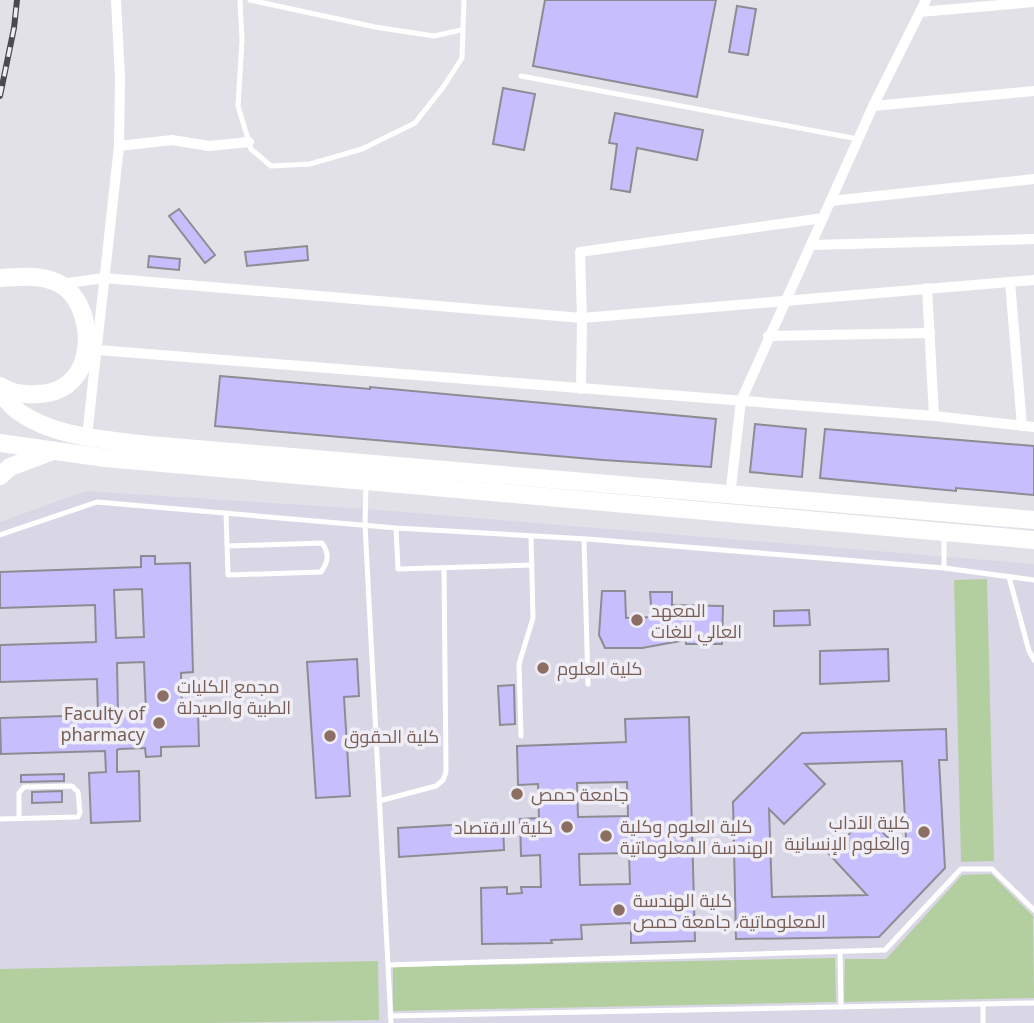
<svg xmlns="http://www.w3.org/2000/svg" width="1034" height="1023" font-family="'Noto Sans',Cairo,sans-serif">
<style>
.built{fill:#d9d7e6}
.green{fill:#b4cf9f}
.building{fill:#c7befd;stroke:#8d8c93;stroke-width:2;fill-rule:evenodd}
.lines{fill:none;stroke-linecap:round;stroke-linejoin:round}
.service{stroke:#fff;stroke-width:5}
.minor{stroke:#fff;stroke-width:10}
.trunk{stroke:#fff;stroke-width:18}
.rail-casing{stroke:#4b4b4e;stroke-width:6}
.rail{stroke:#efeef6;stroke-width:3.5;stroke-dasharray:10;stroke-linecap:butt}
.education-dot{fill:#8d6e63;stroke:#efeef6;stroke-width:2.5}
.labels{text-anchor:middle;dominant-baseline:central;stroke-width:7;stroke-linejoin:round;paint-order:stroke}
.education-label{font-size:18px;fill:#785e54;stroke:#efeef6;text-anchor:start}
</style>
<rect width="100%" height="100%" fill="#e2e1e8"/>
<polygon class="built" points="86,491 366,509 1034,564 1034,1023 0,1023 0,522"/>
<g class="green">
<polygon points="987,579 994,861 961,862 954,580"/>
<polygon points="991,874 1033,916 1034,998 844,1002 845,959 886,959 962,875"/>
<polygon points="835,958 836,1002 393,1011 393,967"/>
<polygon points="378,961 379,1020 209,1023 0,1023 0,969"/>
</g>
<g class="building">
<polygon points="545,0 716,0 697,97 533,66"/>
<polygon points="737,6 756,9 748,55 729,52"/>
<polygon points="503,88 535,94 524,150 493,144"/>
<polygon points="615,113 703,130 697,160 637,148 630,192 611,189 617,144 609,143"/>
<polygon points="179,209 215,255 205,263 169,216"/>
<polygon points="307,246 308,260 247,266 245,252"/>
<polygon points="149,256 180,259 179,270 148,267"/>
<polygon points="220,376 370,389 370,387 716,419 711,467 603,460 215,426"/>
<polygon points="755,424 806,429 802,477 750,472"/>
<polygon points="825,429 1034,446 1034,495 956,488 956,491 820,478"/>
<path d="M141,556H155V564L190,563L193,672L181,673L182,711H198L199,746L161,747V756L146,757L145,748L119,749L117,750V772L139,771L140,821L91,823L89,773L106,772L105,751L1,754L0,718L98,715L97,679L0,682V645L96,642L95,605L0,608V572L141,567ZM142,589L144,637L116,638L114,590ZM144,662L146,712L118,713L117,663Z"/>
<polygon points="602,591 625,591 626,618 652,617 650,592 672,592 672,605 723,606 722,644 686,644 686,640 642,648 605,648 599,635"/>
<polygon points="809,610 810,625 774,626 774,611"/>
<polygon points="888,649 889,681 820,684 820,651"/>
<polygon points="357,659 359,696 344,697 350,796 316,798 307,662"/>
<polygon points="514,685 515,724 500,725 498,686"/>
<path d="M689,717L695,941L631,943V923L581,925L582,939L551,940L552,943L482,944L481,888L507,887V894L522,893L521,887H541L540,855L521,856L520,819L539,818L538,784L518,785L517,746L626,742L625,719ZM627,782L628,816L578,817L577,783ZM629,853L630,884L580,885L579,854Z"/>
<path d="M946,729L947,760H939L945,868L879,937L736,939L733,802L802,733ZM902,761L906,839L898,848L868,817L828,853L867,895L772,897L769,809L784,824L825,784L805,764Z"/>
<polygon points="64,774 64,781 21,782 21,775"/>
<polygon points="62,791 62,802 32,803 32,792"/>
<polygon points="503,822 504,850 399,857 398,828"/>
</g>
<g class="lines">
<g class="service">
<polyline points="240,0 242,40 238,106 251,149 271,166 310,164 362,149 415,123 444,86 462,58 464,0"/>
<polyline points="250,0 375,27 434,36 461,30"/>
<polyline points="521,76 858,139"/>
<polyline points="366,484 365,525 391,1023"/>
<path d="M226,513L228,575L321,572C329,561 329,553 322,543L227,546"/>
<polyline points="396,528 398,569 532,565"/>
<polyline points="0,535 97,502 396,528 587,539 944,568 1034,580"/>
<polyline points="944,537 944,568"/>
<polyline points="584,539 588,684"/>
<polyline points="1009,577 1029,651 1034,660"/>
<polyline points="521,736 519,664 533,618 531,536"/>
<polyline points="379,801 436,786 443,780 446,772 444,568"/>
<polyline points="0,819 78,817 80,813 78,792 72,786 24,787 19,793 19,818"/>
<polyline points="840,952 841,1007"/>
<polyline points="388,965 885,950 961,869 992,869 1034,910"/>
<polyline points="983,1004 983,1023"/>
<polyline points="390,1016 1034,1003"/>
</g>
<g class="minor">
<polyline points="920,12 1034,2"/>
<polyline points="873,106 1034,91"/>
<polyline points="119,146 172,140 209,146 249,142"/>
<polyline points="831,201 1034,179"/>
<polyline points="811,245 1034,239"/>
<polyline points="1010,282 1022,426"/>
<polyline points="60,284 104,278 582,318 1034,280"/>
<polyline points="927,288 934,416"/>
<polyline points="768,336 930,333"/>
<polyline points="85,349 934,416 1034,427"/>
<polyline points="581,389 582,318 580,252 823,218"/>
<polyline points="87,436 119,146 120,78 116,0"/>
<polyline points="730,496 741,401 873,106 926,0"/>
</g>
<g class="trunk">
<path d="M0,278C20,277 40,274 58,283C89,298 96,354 74,378C64,390 51,394 36,394C22,395 11,393 0,386"/>
<path d="M0,392C6,399 12,407 19,412C56,438 106,439 149,445L1034,520"/>
<polyline points="0,443 105,458 1034,540"/>
<polyline points="0,476 10,467 50,452"/>
</g>
<defs>
<polyline id="rail" points="0,96 14,28 17,0"/>
</defs>
<use href="#rail" class="rail-casing"/>
<use href="#rail" class="rail"/>
</g>
<g class="education-dot">
<circle cx="637" cy="620" r="7"/>
<circle cx="543" cy="668" r="7"/>
<circle cx="163" cy="696" r="7"/>
<circle cx="159" cy="723" r="7"/>
<circle cx="330" cy="736" r="7"/>
<circle cx="517" cy="794" r="7"/>
<circle cx="567" cy="827" r="7"/>
<circle cx="924" cy="832" r="7"/>
<circle cx="606" cy="836" r="7"/>
<circle cx="619" cy="910" r="7"/>
</g>
<g class="labels">
<g class="education-label">
<text x="651" y="610">المعهد<tspan x="651" dy="21">العالي للغات</tspan></text>
<text x="557" y="668">كلية العلوم</text>
<text x="177" y="686">مجمع الكليات<tspan x="177" dy="21">الطبية والصيدلة</tspan></text>
<text x="145" y="713" text-anchor="end">Faculty of<tspan x="145" dy="21">pharmacy</tspan></text>
<text x="344" y="736">كلية الحقوق</text>
<text x="531" y="794">جامعة حمص</text>
<text x="910" y="822" text-anchor="end">كلية الآداب<tspan x="910" dy="21">والعلوم الإنسانية</tspan></text>
<text x="620" y="826">كلية العلوم وكلية<tspan x="620" dy="21">الهندسة المعلوماتية</tspan></text>
<text x="553" y="827" text-anchor="end">كلية الاقتصاد</text>
<text x="633" y="900">كلية الهندسة<tspan x="633" dy="21">المعلوماتية، جامعة حمص</tspan></text>
</g>
</g>
</svg>
